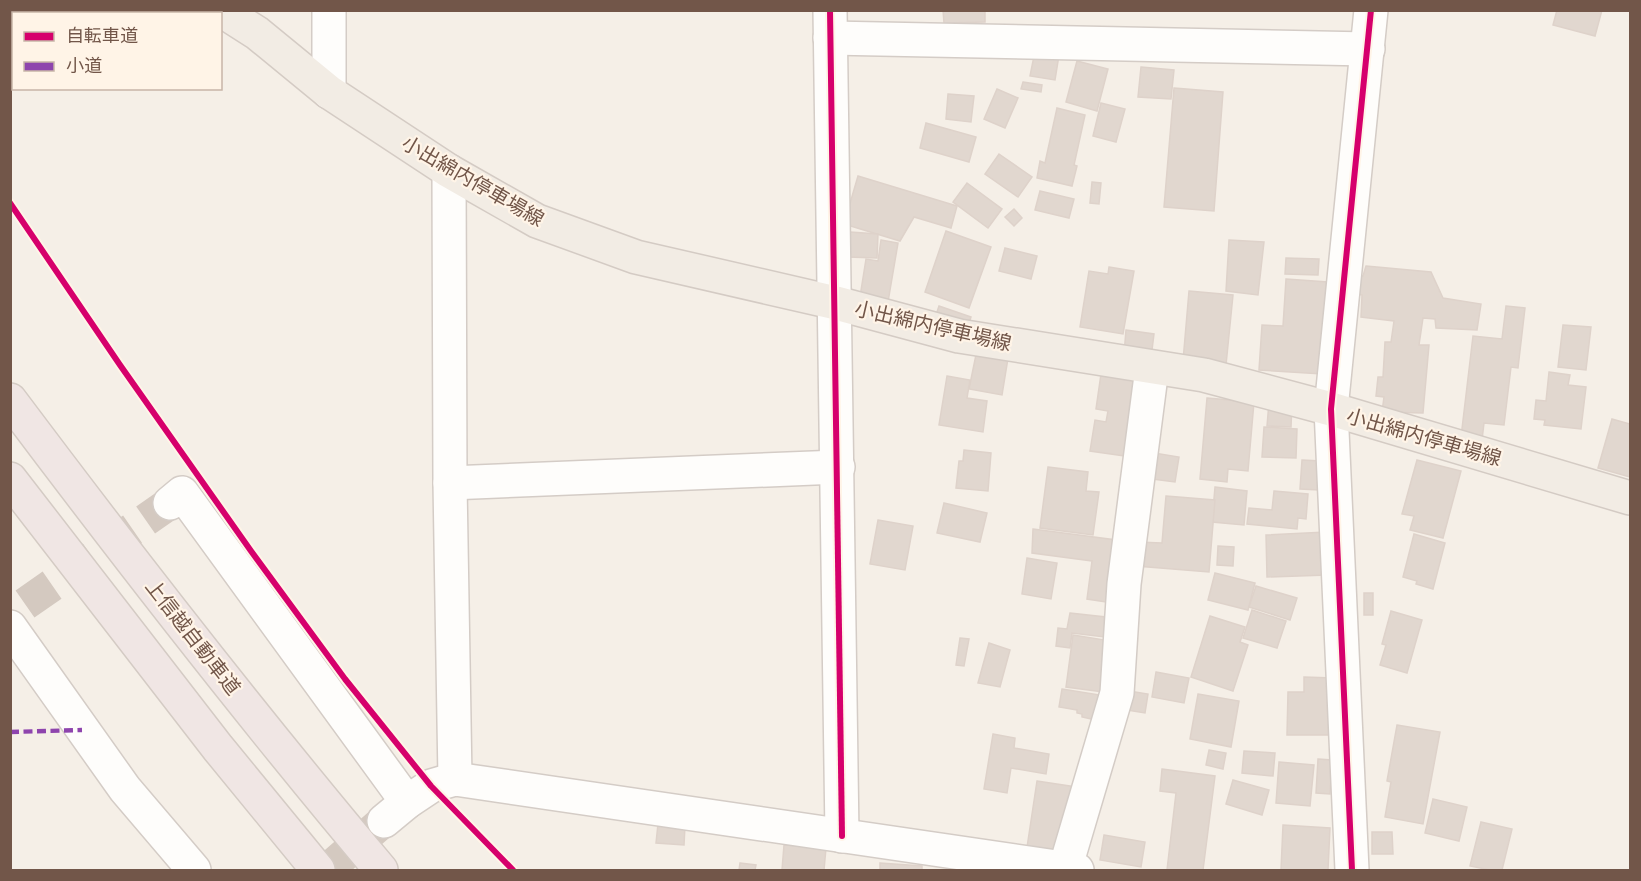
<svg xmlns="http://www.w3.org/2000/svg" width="1641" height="881" font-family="'Fira Sans Condensed','Noto Sans JP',sans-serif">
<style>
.building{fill:#e1d7cf;stroke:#ded2ca;stroke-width:1.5}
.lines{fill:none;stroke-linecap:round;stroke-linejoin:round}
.minor-tunnel{stroke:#d4c9c0;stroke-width:33;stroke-dasharray:33 16;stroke-linecap:butt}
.minor-casing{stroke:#d4ccc6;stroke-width:36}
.major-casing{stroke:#d4cbc4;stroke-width:36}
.highway-casing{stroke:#d4cbc4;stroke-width:36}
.minor{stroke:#fefdfb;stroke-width:33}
.major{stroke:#f2ece4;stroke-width:33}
.highway{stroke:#f0e6e4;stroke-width:33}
.quiet{stroke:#8e44ad;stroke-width:4.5;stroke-dasharray:9 4.5;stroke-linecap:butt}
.cycleway-casing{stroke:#fff4e7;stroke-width:10}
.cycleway{stroke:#d6006c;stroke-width:6}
.labels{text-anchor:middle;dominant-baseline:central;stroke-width:4.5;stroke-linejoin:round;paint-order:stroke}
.street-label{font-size:20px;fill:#725649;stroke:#fff4e7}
</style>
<rect width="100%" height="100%" fill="#f5efe7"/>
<g class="building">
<polygon points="943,10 985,10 985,22 944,23"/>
<polygon points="1557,10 1602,10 1595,36 1553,25"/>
<polygon points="1035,51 1059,55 1055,80 1030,76"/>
<polygon points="1077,61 1108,69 1097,111 1066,102"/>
<polygon points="1141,67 1174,70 1171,99 1138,97"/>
<polygon points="1023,82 1042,85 1041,92 1021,89"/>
<polygon points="1174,88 1223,92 1214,211 1164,207"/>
<polygon points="997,89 1018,98 1005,128 984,119"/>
<polygon points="948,94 974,96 971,122 946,119"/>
<polygon points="1101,103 1125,109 1116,142 1093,136"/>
<polygon points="1057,108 1085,115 1074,165 1077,166 1072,186 1037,178 1040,161 1045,163"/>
<polygon points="926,123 976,137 969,162 920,148"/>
<polygon points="999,154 1032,177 1018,197 985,174"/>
<polygon points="858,176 957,206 951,228 914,217 900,241 844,224"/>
<polygon points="1092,182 1101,183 1099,204 1090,203"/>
<polygon points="967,183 1002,209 988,228 953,202"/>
<polygon points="1040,191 1074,199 1069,218 1035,210"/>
<polygon points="1014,209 1022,218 1014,226 1005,217"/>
<polygon points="946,231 991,247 969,308 925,292"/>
<polygon points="850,232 878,234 877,258 848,257"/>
<polygon points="881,240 898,243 888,302 860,297 866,259 878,261"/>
<polygon points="1229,240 1264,242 1258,295 1226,291"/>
<polygon points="1005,248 1037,256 1031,279 999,271"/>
<polygon points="1286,258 1319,259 1318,275 1285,274"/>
<polygon points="1366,266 1431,272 1443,298 1481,304 1477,330 1436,328 1435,319 1423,318 1419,345 1429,345 1423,413 1382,412 1384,397 1376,396 1378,377 1383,377 1385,342 1391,342 1394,321 1361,317 1362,295 1353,293 1354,275 1363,276"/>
<polygon points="1109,267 1134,271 1123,334 1080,327 1089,271 1108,274"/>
<polygon points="1286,279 1328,282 1322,374 1259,370 1262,325 1283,326"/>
<polygon points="1189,291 1233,295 1226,365 1183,361"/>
<polygon points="939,306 971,317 966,332 934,321"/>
<polygon points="1506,306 1525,308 1518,368 1511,367 1504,425 1484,423 1482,440 1461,437 1473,336 1502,339"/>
<polygon points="1563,325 1591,327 1586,370 1558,367"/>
<polygon points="1126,330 1154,334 1151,358 1124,354"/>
<polygon points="978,345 1009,352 1002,395 969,389"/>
<polygon points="1102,367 1143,373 1131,457 1090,451 1095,420 1106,422 1108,411 1096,409"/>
<polygon points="1549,372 1570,375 1568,385 1586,387 1581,429 1544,425 1545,420 1534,419 1536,400 1546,401"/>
<polygon points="947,376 970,380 967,398 987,401 983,432 939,425"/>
<polygon points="1207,398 1254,402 1248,471 1228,469 1227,482 1200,479"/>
<polygon points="1269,402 1292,403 1291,427 1267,426"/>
<polygon points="1612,419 1630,424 1630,477 1598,468"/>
<polygon points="1264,427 1297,429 1296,458 1262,457"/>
<polygon points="964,450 991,453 988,491 956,488 959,461 963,461"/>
<polygon points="1148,452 1179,457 1175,482 1145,478"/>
<polygon points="1302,460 1321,461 1319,490 1300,489"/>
<polygon points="1417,460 1461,471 1443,538 1410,530 1414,516 1402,514"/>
<polygon points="1048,467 1088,472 1086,491 1099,492 1093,535 1040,528"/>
<polygon points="1215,487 1247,491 1244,525 1212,522"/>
<polygon points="1274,491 1308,494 1306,519 1298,518 1297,529 1247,524 1249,508 1272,510"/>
<polygon points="1166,496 1215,500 1209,572 1136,566 1138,542 1162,543"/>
<polygon points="944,503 987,513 980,542 937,533"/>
<polygon points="878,520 913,526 905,570 870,564"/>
<polygon points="1033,529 1124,541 1119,604 1087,599 1092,561 1032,553"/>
<polygon points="1326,532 1327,575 1267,577 1266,535"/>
<polygon points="1414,534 1445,543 1433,589 1416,584 1417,581 1403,577"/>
<polygon points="1218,546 1234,547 1233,566 1217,565"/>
<polygon points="1027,558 1057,563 1051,599 1022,594"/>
<polygon points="1215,573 1255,583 1248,610 1208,600"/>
<polygon points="1256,586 1297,598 1290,620 1249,607"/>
<rect x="1364" y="593" width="9" height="22"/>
<polygon points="1252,610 1286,621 1277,648 1243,638"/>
<polygon points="1391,611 1422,620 1407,673 1380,665 1386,645 1382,644"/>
<polygon points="1070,613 1115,618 1113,638 1072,633 1070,648 1056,646 1058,628 1067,629"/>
<polygon points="1210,616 1245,627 1240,642 1248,645 1233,691 1191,677"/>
<polygon points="1073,635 1111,641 1103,692 1066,687"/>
<polygon points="960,638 969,639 964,666 956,665"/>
<polygon points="989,643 1010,650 1000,687 978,683"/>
<polygon points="1156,672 1189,678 1184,703 1152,697"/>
<polygon points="1304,677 1333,678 1332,735 1287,735 1288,692 1304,692"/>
<polygon points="1062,689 1100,695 1096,720 1082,717 1082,714 1077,713 1077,710 1059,707"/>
<polygon points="1123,690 1148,694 1145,713 1120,709"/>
<polygon points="1198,694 1239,701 1231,747 1190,739"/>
<polygon points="1397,725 1440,732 1423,824 1385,817 1391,782 1387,781"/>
<polygon points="993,734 1015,738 1014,748 1049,754 1046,774 1011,768 1007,793 984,789"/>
<polygon points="1209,750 1226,753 1223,769 1206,765"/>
<polygon points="1244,751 1275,753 1273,776 1242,773"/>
<polygon points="1318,759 1332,760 1330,794 1316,793"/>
<polygon points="1279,762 1314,765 1310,806 1276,803"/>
<polygon points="1162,769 1215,776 1203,870 1167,870 1176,793 1160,791"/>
<polygon points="1233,780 1269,790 1262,815 1226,804"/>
<polygon points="1037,781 1076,787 1065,860 1026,854"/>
<polygon points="1433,799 1467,807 1459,841 1425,833"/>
<polygon points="1481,822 1512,829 1502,870 1490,870 1470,866"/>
<polygon points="658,824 685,826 684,845 656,843"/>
<polygon points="1283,825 1330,828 1328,870 1281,870"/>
<polygon points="1372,832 1392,832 1393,854 1372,854"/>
<polygon points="1104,835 1145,842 1141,867 1100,860"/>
<polygon points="784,845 826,848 824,870 782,870"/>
<polygon points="740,863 756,865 755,870 739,870"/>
<polygon points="880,863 922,866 922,870 880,870"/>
</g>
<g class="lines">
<g class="minor-tunnel">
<polyline points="25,604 170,503"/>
<polyline points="327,870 380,824"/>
</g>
<defs>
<g id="minor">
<polyline points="329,10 329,92"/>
<polyline points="830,10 842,836"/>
<polyline points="830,38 1368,49"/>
<polyline points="449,171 450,483 455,779"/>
<polyline points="450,483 838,467"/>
<polyline points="170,503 182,493 407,802"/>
<polyline points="10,627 125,789 194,870"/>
<polyline points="384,821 407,802 431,786 455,779 1077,870"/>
<polyline points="1065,869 1117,693 1124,584 1152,368"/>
<polyline points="1352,870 1331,409 1371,10"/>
</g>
<polyline id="major" points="221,10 257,33 329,92 449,171 537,221 636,257 836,303 959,336 1204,375 1331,409 1630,498"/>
<g id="highway">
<path d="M10,400C130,560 253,718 381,870"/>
<polyline points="10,479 218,748 318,870"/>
</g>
</defs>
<use href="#minor" class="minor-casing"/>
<use href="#major" class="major-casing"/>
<use href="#highway" class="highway-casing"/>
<use href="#minor" class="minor"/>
<use href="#major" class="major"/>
<use href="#highway" class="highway"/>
<polyline class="quiet" points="10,732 82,730"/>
<defs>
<g id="cycleway">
<polyline points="830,10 842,836"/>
<polyline points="10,203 120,365 251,551 345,679 431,786 513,870"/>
<polyline points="1352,870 1331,409 1371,10"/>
</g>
</defs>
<use href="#cycleway" class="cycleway-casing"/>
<use href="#cycleway" class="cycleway"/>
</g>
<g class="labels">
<g class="street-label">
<text transform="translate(473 181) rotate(30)">小出綿内停車場線</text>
<text transform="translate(933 326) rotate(13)">小出綿内停車場線</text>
<text transform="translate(1424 437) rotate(16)">小出綿内停車場線</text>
<text transform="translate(193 637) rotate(52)">上信越自動車道</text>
</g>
</g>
<rect width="1641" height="881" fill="none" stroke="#725649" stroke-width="24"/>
<rect x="12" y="12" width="210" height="78" fill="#fff4e7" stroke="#c7b5a8" stroke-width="1.5"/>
<rect x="24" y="32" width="30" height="9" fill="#d6006c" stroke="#c7b5a8" stroke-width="1.5"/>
<text x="66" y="42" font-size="18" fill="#725649">自転車道</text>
<rect x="24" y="62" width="30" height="9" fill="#8e44ad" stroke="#c7b5a8" stroke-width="1.5"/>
<text x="66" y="72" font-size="18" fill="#725649">小道</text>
</svg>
